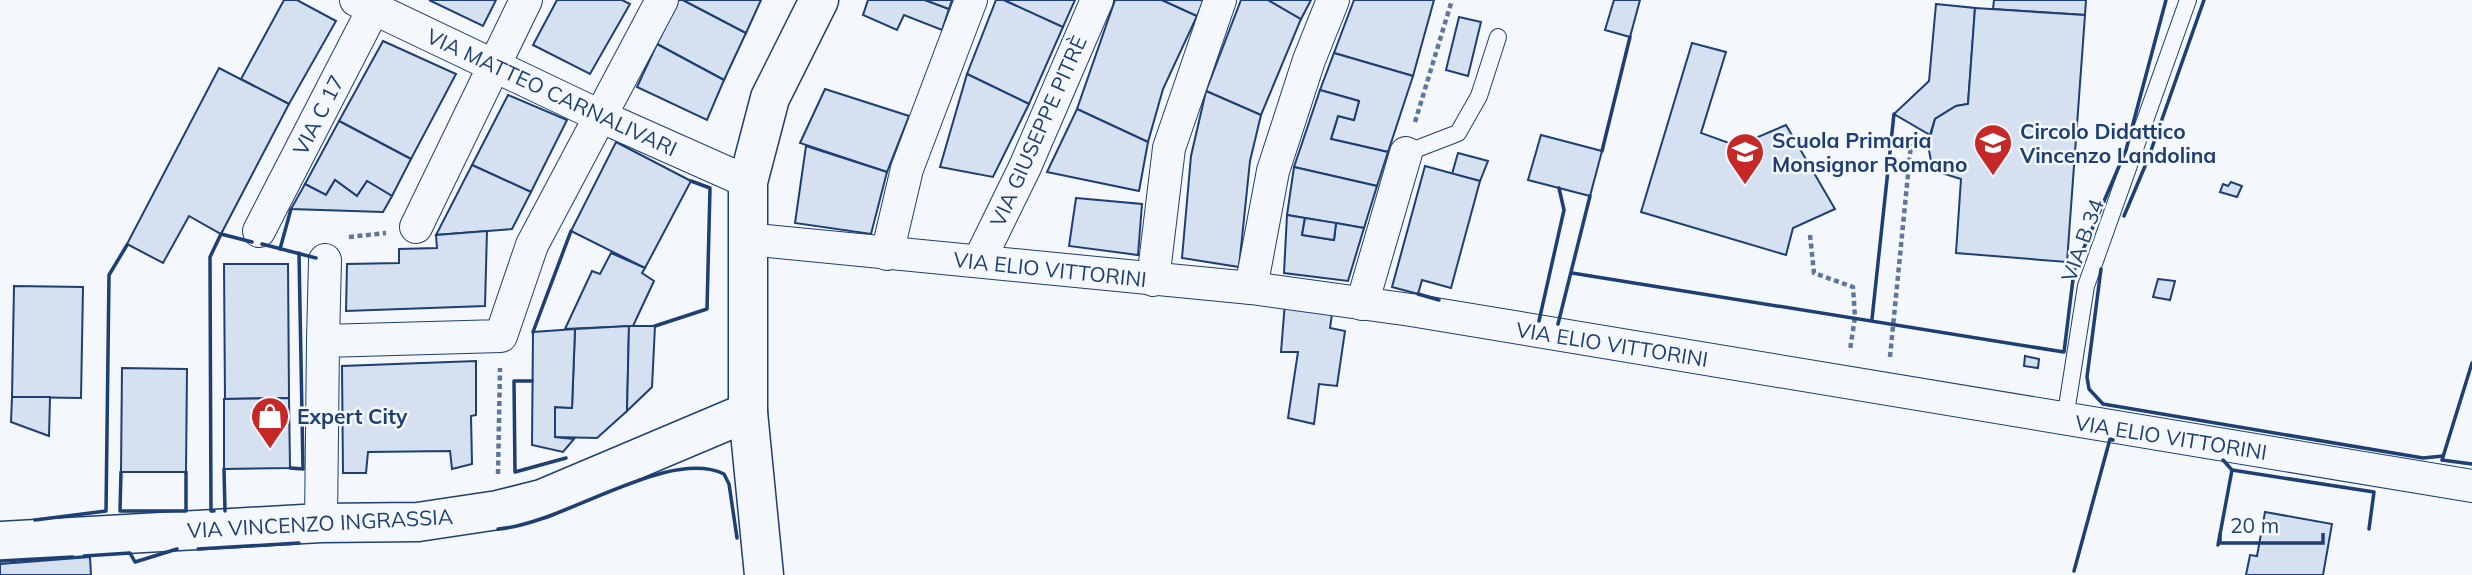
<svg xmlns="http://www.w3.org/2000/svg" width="2472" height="575" font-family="Mulish,sans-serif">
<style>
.building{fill:#d5e0f0;stroke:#1d3f73;stroke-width:2}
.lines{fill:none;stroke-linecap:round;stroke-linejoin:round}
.service-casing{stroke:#1d3f73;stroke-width:18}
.minor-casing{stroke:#1d3f73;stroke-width:34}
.tertiary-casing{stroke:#1d3f73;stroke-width:41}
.secondary-casing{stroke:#1d3f73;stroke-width:41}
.path{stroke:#5e769c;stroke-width:4.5;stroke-dasharray:5 3.5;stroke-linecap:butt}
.service{stroke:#f4f7fb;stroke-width:16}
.minor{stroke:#f4f7fb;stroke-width:32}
.tertiary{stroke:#f4f7fb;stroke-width:38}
.secondary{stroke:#f4f7fb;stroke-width:38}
.wall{stroke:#1d3f73;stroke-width:3.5}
.labels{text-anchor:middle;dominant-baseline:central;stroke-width:5;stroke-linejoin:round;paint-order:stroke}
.street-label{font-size:21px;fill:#1d3f73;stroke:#f4f7fb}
.poi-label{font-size:21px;font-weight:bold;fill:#1d3f73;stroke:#f4f7fb;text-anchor:start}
</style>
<rect width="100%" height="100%" fill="#f4f7fb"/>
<g class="building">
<polygon points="284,0 297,0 336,21 289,104 241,79"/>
<polygon points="429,0 496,0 483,26"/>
<polygon points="557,0 622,0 630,4 590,74 533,45"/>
<polygon points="678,0 683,0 746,33 724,80 657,44"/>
<polygon points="683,0 761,0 746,33"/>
<polygon points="868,0 925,0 949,9 942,30 904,15 897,30 863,15"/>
<polygon points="925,0 952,0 949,9"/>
<polygon points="996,0 1004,0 1063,27 1029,104 967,74"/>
<polygon points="1004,0 1075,0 1063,27"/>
<polygon points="1115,0 1162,0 1197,16 1163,89 1148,142 1077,109"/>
<polygon points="1162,0 1204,0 1197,16"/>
<polygon points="1241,0 1268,0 1301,19 1261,115 1206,91"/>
<polygon points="1268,0 1311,0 1301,19"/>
<polygon points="1354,0 1434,0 1413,76 1334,53"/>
<polygon points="1614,0 1640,0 1630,37 1605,30"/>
<polygon points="1994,0 2086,0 2085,15 1993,9"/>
<polygon points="1936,4 1975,8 1968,104 1956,106 1935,119 1930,135 1894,114 1929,81"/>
<polygon points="1975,8 2085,15 2067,262 1956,253 1961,179 1938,172 1931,161 1928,145 1935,119 1956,106 1968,104"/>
<polygon points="1459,17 1481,22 1468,76 1446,70"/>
<polygon points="383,41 456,74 411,159 339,121"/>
<polygon points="1692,43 1726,52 1701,133 1737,146 1786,125 1835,209 1793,228 1786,255 1641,212"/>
<polygon points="657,44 724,80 707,120 637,87"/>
<polygon points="1334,53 1413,76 1388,152 1331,139 1338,116 1354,120 1359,101 1320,90"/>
<polygon points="219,68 289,104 221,234 189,216 163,263 127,244"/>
<polygon points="967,74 1029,104 993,177 940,167"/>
<polygon points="825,89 909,116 887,172 800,143"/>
<polygon points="1320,90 1359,101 1354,120 1338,116 1331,139 1388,152 1377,186 1294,167"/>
<polygon points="1206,91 1261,115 1250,161 1239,267 1182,258 1191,156"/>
<polygon points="508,95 567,120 531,192 472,165"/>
<polygon points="1077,109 1148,142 1139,191 1047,172"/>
<polygon points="339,121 411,159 392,196 367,181 357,196 335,180 326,195 305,184"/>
<polygon points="1541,135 1602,151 1590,196 1528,180"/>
<polygon points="616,142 691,181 645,268 571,231"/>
<polygon points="806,146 887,172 871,234 795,223"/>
<polygon points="1458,153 1488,161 1480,181 1452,174"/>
<polygon points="472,165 531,192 512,229 436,235"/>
<polygon points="1425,166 1480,181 1451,288 1422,280 1418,294 1392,287"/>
<polygon points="1294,167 1377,186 1364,228 1287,215"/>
<polygon points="335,180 357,196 367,181 392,196 383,212 291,209 305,184 326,195"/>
<polygon points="2231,182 2242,186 2237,197 2220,192 2223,184 2228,186"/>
<polygon points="1076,198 1142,204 1138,255 1069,246"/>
<polygon points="1287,215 1305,218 1302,235 1334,240 1336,223 1364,228 1348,281 1284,273"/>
<polygon points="1305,218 1336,223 1334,240 1302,235"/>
<polygon points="487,231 485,306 346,311 347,264 399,263 399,249 437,248 436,235"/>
<polygon points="611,253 645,268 642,273 654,281 633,326 565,329 592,271 600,274"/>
<polygon points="224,264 288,264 289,398 225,399"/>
<polygon points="2158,279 2175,281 2170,300 2153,297"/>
<polygon points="14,286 83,287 81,398 12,397"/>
<polygon points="1285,302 1333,307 1330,328 1345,331 1337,386 1319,384 1314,424 1288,418 1298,352 1281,352"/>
<polygon points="629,326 627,411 597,438 555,437 555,407 572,408 575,329"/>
<polygon points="629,326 655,326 652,387 627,411"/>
<polygon points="575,329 572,408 555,407 555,437 574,439 563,452 532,445 533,332"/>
<polygon points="2025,356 2039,359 2038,368 2024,366"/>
<polygon points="476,361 476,415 471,416 472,464 452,469 450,451 368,452 366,473 343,473 342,366"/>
<polygon points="122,368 187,369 186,472 121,472"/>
<polygon points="12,397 50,397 49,436 11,422"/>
<polygon points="289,398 290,468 224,469 224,399"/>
<polygon points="2265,512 2332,524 2323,575 2246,575 2250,555 2257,556"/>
<polygon points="90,557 91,575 0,575 0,564"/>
</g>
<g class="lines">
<defs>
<g id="service">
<polyline points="1406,153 1458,133 1479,96 1498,37"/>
<polyline points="2065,419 2086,286 2188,0"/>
</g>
<g id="minor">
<polyline points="356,0 602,117 748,182"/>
<polyline points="416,227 526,0"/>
<polyline points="259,231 378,0"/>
<polyline points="747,239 1251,288 1411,310 2472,486"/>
<polyline points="887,254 907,169 971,0"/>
<polyline points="979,261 1025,167 1097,0"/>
<polyline points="1153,280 1169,148 1220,0"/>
<polyline points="1251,288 1273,171 1309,60 1333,0"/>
<polyline points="1362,304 1406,153"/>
<polyline points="323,341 325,260"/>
<polyline points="321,523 323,341 501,336 532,245 662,0"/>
</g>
<polyline id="tertiary" points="0,541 321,523 418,522 498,510 542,499 748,412"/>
<polyline id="secondary" points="764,575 748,412 748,182 770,98 819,0"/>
</defs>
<use href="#service" class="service-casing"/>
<use href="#minor" class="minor-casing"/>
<use href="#tertiary" class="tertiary-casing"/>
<use href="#secondary" class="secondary-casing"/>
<g class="path">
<polyline points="1415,122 1452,0"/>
<polyline points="1810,235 1814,273 1853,287 1855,317 1850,350"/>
<polyline points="349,237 386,233"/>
<polyline points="1890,357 1911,144"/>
<polyline points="498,474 500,368"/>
</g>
<use href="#service" class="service"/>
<use href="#minor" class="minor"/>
<use href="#tertiary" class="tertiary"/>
<use href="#secondary" class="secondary"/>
<g class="wall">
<polyline points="1602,151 1630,37"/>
<polyline points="2124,216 2148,159 2204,0"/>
<polyline points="262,244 316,258"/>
<polyline points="280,249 291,209"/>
<polyline points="2101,269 2087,377 2089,389 2103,404 2423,458 2443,456"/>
<polyline points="1572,273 2064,352 2074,271 2126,150 2166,0"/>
<polyline points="1418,294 1439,300"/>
<polyline points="1872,319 1894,114"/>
<polyline points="1539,321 1564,210 1559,188"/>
<polyline points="1558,324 1590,196"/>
<polyline points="655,326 707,309 710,188 691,181"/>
<polyline points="533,332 571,231"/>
<polyline points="2472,363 2442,460 2472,464"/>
<polyline points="532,381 514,381 515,472 566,458"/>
<polyline points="290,468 303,469 299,253"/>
<polyline points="224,469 225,511"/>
<polyline points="2232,470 2374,492 2369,529"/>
<polyline points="121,472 120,511 186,511 186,472"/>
<polyline points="214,511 211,511 210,257 221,234 252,242"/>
<polyline points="35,520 106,511 109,275 127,245"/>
<path d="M498,529C564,524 667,447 724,474L729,484L737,538"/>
<polyline points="2218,545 2232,470 2223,460"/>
<polyline points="198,549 299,543"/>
<polyline points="84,556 130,553 135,562 177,549"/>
<polyline points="0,561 73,557"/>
<polyline points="2074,571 2110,439 2113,440"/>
</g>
</g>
<defs>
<symbol id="school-pin" viewBox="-11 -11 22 30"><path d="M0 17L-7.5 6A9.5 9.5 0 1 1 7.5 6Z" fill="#c62828" stroke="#f4f7fb"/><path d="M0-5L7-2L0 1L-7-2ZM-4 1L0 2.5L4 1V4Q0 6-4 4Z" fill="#fff"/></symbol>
<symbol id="shop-pin" viewBox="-11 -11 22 30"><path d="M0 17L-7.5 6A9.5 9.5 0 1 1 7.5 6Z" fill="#c62828" stroke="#f4f7fb"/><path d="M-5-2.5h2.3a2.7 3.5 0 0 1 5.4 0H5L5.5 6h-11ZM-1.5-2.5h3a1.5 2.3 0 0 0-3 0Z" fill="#fff"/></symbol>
</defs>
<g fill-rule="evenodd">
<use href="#school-pin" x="1971" y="121" width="44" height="60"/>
<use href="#school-pin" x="1723" y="130" width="44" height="60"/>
<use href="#shop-pin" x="248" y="394" width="44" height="60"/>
</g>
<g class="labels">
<g class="street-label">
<text transform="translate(552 92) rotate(25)">VIA MATTEO CARNALIVARI</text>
<text transform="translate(318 115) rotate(-63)">VIA C 17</text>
<text transform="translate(1038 131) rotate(-66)">VIA GIUSEPPE PITRÈ</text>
<text transform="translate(2082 240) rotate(-70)">VIA B 34</text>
<text transform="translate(1050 269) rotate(6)">VIA ELIO VITTORINI</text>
<text transform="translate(1612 344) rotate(9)">VIA ELIO VITTORINI</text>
<text transform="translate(2171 437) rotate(9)">VIA ELIO VITTORINI</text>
<text transform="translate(320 523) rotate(-3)">VIA VINCENZO INGRASSIA</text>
</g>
<g class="poi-label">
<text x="2020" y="131">Circolo Didattico<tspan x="2020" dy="24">Vincenzo Landolina</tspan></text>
<text x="1772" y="140">Scuola Primaria<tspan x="1772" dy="24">Monsignor Romano</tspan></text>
<text x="297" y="416">Expert City</text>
</g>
</g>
<path d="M2220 533v10h103v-10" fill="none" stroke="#1d3f73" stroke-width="3.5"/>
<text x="2230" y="533" font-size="21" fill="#1d3f73" stroke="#f4f7fb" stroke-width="5" paint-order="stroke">20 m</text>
</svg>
